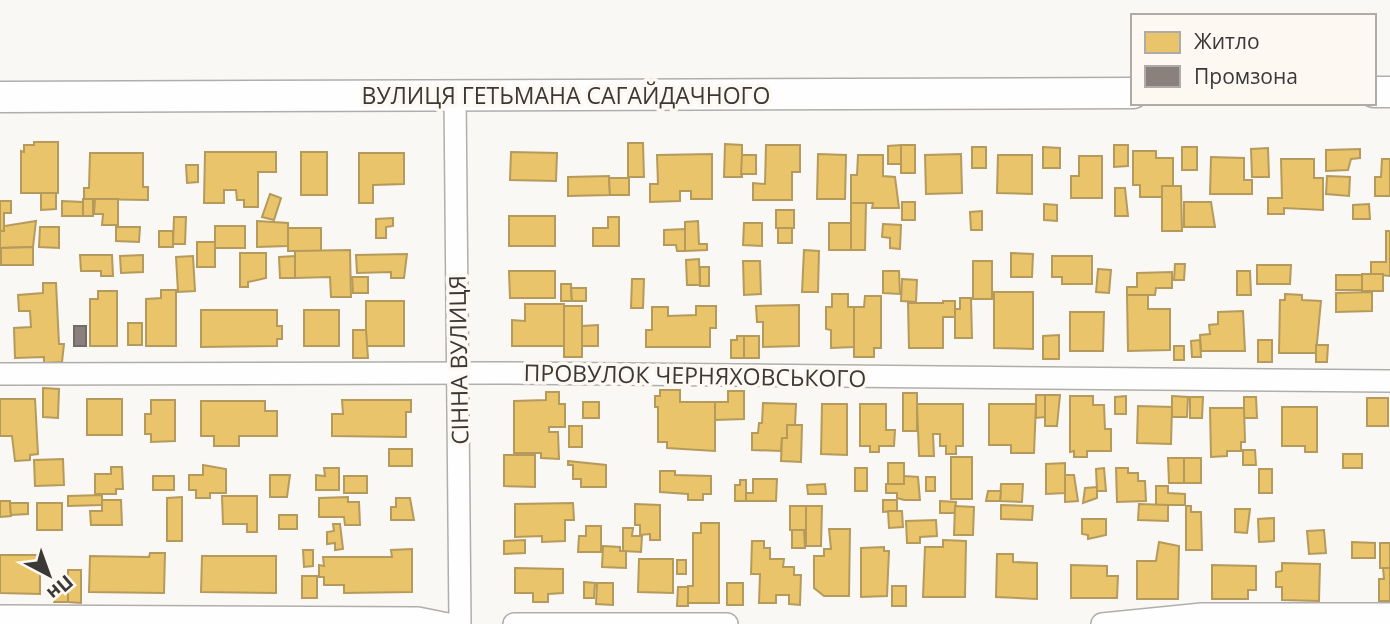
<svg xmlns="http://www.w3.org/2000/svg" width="1390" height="624" font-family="'Open Sans',sans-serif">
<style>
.homes{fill:#e9c46a;stroke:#b59a5b;stroke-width:2}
.industry{fill:#8a817c;stroke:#726b67;stroke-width:2}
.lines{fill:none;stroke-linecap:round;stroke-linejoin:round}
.street-casing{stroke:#b0aeac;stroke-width:24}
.secondary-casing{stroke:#b0aeac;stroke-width:33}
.street{stroke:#fefefe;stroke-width:21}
.secondary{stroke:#fefefe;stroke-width:30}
.labels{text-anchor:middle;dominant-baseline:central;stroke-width:7;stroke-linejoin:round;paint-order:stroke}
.street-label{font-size:23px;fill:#3b3937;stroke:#fdf8f2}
</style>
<rect width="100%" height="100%" fill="#faf8f5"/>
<g class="homes">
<polygon points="34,142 58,142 58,193 21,193 21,151 24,152 24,145 34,145"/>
<polygon points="628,143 643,143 644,177 628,177"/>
<polygon points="725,144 742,145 742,177 724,177"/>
<polygon points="766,145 800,145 800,172 792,172 792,200 753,200 753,183 765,184"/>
<rect x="901" y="145" width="14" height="28"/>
<polygon points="901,145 901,164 888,164 888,146"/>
<polygon points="1114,145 1128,145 1128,166 1114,167"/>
<rect x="972" y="147" width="14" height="21"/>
<polygon points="1043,147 1060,148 1060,168 1043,168"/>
<rect x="1182" y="147" width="15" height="23"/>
<polygon points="1268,148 1269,177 1252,177 1251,149"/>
<polygon points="1360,149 1360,158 1351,159 1348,170 1326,171 1326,150"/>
<polygon points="1133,151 1156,151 1156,158 1173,158 1173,186 1162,186 1162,197 1140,197 1140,185 1133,185"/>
<polygon points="205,152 276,152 276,172 258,172 258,207 244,207 244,200 237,200 236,190 224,190 224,203 204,203"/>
<rect x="301" y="152" width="26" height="43"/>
<polygon points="511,152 557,153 556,181 510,180"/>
<polygon points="90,153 143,153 143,187 148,187 148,200 84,199 84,188 89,188"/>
<polygon points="359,153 404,153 404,184 373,185 373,203 359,203"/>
<polygon points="712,154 712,199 691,199 691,191 680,191 680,201 650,202 650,184 658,184 657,155"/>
<polygon points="818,154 846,155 845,199 817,199"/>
<polygon points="961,154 962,193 926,194 925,155"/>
<polygon points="742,155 756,155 756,174 741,174"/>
<polygon points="858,155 883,155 883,176 895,177 899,208 872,208 873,203 851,203 851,175 857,175"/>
<polygon points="998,155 1032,155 1032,194 997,193"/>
<polygon points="1079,156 1102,156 1102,198 1071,198 1071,176 1079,176"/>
<polygon points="1211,157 1244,158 1244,180 1252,180 1252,194 1210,194"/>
<polygon points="1281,159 1314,159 1314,178 1323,178 1323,210 1284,208 1284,214 1268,214 1268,198 1282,198"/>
<polygon points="1382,159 1390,159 1390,196 1375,196 1375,177 1381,177"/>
<polygon points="186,165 198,165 198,182 187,183"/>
<polygon points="609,176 610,195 568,196 568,177"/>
<polygon points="1327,176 1350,177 1349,196 1326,194"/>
<polygon points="609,178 629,178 629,195 610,195"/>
<polygon points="1162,186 1181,186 1182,231 1162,231"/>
<polygon points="1115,188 1125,188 1128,216 1115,216"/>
<polygon points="41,193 56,193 56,209 41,210"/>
<polygon points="270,194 281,198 274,220 262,217"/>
<rect x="83" y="199" width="10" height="17"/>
<polygon points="95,199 118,199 118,225 102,225 103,214 94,214"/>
<polygon points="0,201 11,201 11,213 4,213 4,231 0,231"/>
<polygon points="62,201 83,202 83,216 62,216"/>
<rect x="902" y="202" width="13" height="18"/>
<polygon points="1184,202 1211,202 1215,227 1184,227"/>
<polygon points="851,203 866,203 865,250 851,250"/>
<polygon points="1044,204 1057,205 1057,221 1044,220"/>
<polygon points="1369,204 1370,219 1353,219 1353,205"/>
<rect x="776" y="210" width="18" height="18"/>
<polygon points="982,211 982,230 971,230 970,212"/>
<rect x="509" y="216" width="46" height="30"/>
<polygon points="174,217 186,217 185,244 173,244"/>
<polygon points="608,217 619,217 619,246 593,246 593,228 608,228"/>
<polygon points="393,218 393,226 386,227 386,238 376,238 376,219"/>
<polygon points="36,221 33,247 0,248 0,231 4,231 4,226"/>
<polygon points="257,221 288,223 288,246 257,247"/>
<polygon points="698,221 699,244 707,244 707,250 685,251 685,222"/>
<polygon points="744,223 762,223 762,246 743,245"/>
<rect x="829" y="223" width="22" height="27"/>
<polygon points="883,224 901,225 900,249 890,248 890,238 882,237"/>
<rect x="215" y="226" width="30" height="22"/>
<polygon points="40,227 59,227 59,248 39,247"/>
<polygon points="116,227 140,227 139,242 116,241"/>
<rect x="288" y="228" width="33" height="23"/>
<rect x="778" y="228" width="14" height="15"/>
<polygon points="685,229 685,251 677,251 676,245 664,245 664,230"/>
<rect x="159" y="231" width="14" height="16"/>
<polygon points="1386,231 1390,231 1390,276 1371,274 1371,262 1386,262"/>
<rect x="197" y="242" width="18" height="25"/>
<polygon points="33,247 33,265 1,265 1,248"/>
<polygon points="350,250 351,297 331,297 330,277 295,278 295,251"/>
<polygon points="804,250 819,251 818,292 802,292"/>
<polygon points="240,253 266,253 266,278 248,282 248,287 240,287"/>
<polygon points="1011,253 1033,254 1032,277 1011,277"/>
<polygon points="407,254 404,278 391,278 391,272 357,273 356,255"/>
<polygon points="80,255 112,255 113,276 101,276 101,271 81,271"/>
<polygon points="143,255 143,272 121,273 120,256"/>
<polygon points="193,256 195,291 178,292 176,257"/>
<polygon points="295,256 295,278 280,278 279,257"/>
<polygon points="1052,256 1092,256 1092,284 1062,284 1062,277 1052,277"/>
<polygon points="699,259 700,285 687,285 686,260"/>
<polygon points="743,261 760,261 761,294 744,295"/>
<rect x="973" y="261" width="19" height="38"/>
<polygon points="1175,264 1185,264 1184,280 1174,280"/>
<polygon points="1257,265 1291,265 1290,284 1257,284"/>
<rect x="700" y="267" width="9" height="19"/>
<polygon points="1098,269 1111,270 1109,293 1096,292"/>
<polygon points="509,271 555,271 555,298 510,298"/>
<polygon points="883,271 899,271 900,294 883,293"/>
<polygon points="1237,271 1250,271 1251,295 1237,295"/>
<polygon points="1172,272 1172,288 1156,288 1155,295 1127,295 1127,287 1137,287 1137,273"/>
<polygon points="1383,274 1383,291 1362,291 1362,274"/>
<rect x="1336" y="275" width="26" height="15"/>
<polygon points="352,277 368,277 368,293 353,293"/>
<polygon points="632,279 644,279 643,308 631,308"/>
<polygon points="902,279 917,280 916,302 901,301"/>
<polygon points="43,283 56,283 59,344 64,344 62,362 44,363 44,357 15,358 14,328 31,327 30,311 19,311 18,295 43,293"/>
<polygon points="561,284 571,284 572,301 561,301"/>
<polygon points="571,288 586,288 586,301 572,301"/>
<polygon points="161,290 176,290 176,346 146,346 146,299 161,298"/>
<polygon points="98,291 117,291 117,346 90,346 90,299 98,299"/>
<polygon points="994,292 1033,292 1033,349 994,348"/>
<polygon points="1372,292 1372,311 1336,312 1336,293"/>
<polygon points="832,294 848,294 848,307 854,307 854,347 831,348 831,330 826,329 826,307 832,307"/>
<polygon points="1285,294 1302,295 1302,300 1321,301 1316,353 1279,353 1280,300 1285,300"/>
<polygon points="1127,295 1148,295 1148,309 1170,309 1170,350 1128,351"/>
<polygon points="865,296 881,296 881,348 874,348 874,357 854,357 854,307 864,307"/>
<polygon points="960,298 971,298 972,338 955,338 955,309 960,309"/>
<rect x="366" y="301" width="38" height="45"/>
<polygon points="943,301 955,301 955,317 943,317 943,348 909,348 908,303 943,303"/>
<polygon points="525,304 564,304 564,346 512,346 512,320 525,321"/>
<polygon points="799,305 799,346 763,347 763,322 757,322 756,306"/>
<rect x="564" y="306" width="18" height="51"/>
<polygon points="696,306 716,306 716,328 710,328 710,347 646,347 646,330 652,330 652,307 668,307 668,316 696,315"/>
<polygon points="201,310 277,310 277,326 282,326 282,339 277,339 277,346 201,347"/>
<rect x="304" y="310" width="35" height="36"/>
<polygon points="1243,311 1245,351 1201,351 1200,335 1210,334 1209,325 1218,324 1218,312"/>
<polygon points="1070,312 1104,312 1103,351 1070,351"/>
<rect x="128" y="323" width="14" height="22"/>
<polygon points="598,325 598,346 582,346 582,326"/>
<polygon points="353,330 366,330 368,358 353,358"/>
<polygon points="1059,335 1059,359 1043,359 1043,336"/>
<polygon points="737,336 744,336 744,358 731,358 731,340 737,340"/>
<rect x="744" y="336" width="15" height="22"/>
<polygon points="1200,340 1201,357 1192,357 1191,341"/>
<rect x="1258" y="340" width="14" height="22"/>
<polygon points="1316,345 1328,345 1327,362 1316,362"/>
<rect x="1174" y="346" width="10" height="14"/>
<polygon points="43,388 59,389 58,418 43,417"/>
<polygon points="660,390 680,390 680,402 715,402 715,451 667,448 667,442 658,442 658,407 655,407 655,396 660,396"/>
<polygon points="728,391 744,391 744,419 715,420 715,402 728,402"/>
<polygon points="546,392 559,392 559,404 565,404 565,427 549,427 549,432 558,432 559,459 541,458 541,453 514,453 514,401 546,400"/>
<rect x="903" y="393" width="14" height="38"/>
<polygon points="1036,395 1045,395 1045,417 1036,418"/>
<polygon points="1045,395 1060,395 1057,426 1045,426"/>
<polygon points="1070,396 1093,396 1093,405 1104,405 1105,429 1111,429 1111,451 1087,451 1087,457 1074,457 1074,451 1070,452"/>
<polygon points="1126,396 1126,414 1115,414 1115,397"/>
<polygon points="1172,396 1188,397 1187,417 1172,417"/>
<polygon points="1190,397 1203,397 1202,418 1190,418"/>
<polygon points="1244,397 1256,397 1257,418 1244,418"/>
<rect x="1367" y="398" width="21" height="28"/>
<polygon points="0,399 35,399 38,454 30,455 30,460 15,461 12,436 0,436"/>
<rect x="87" y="399" width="35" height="36"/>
<polygon points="151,400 175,400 175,441 151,442 151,434 145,434 145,414 151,414"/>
<polygon points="342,400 411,400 411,412 406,412 406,437 332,436 332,414 343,414"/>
<polygon points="201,401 265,401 265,411 277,411 277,436 239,436 239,446 214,446 214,436 201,436"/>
<rect x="583" y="402" width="16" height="16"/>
<polygon points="763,403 796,404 795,425 787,425 787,438 782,438 781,451 752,450 752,433 758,433 759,423 762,423"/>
<polygon points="822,404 847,404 847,455 821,454"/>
<polygon points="860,404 886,404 886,430 895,430 894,446 879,446 879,452 870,452 870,446 860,446"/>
<polygon points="917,404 963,404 963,446 956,446 956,454 946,454 946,446 940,446 940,434 933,434 934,456 919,456"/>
<polygon points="989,404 1036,404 1034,453 1011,453 1011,445 989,445"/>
<polygon points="1138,406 1172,407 1171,444 1137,443"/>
<polygon points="1282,407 1317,407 1317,452 1305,452 1305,446 1282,446"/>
<polygon points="1210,408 1244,408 1245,442 1241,442 1241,451 1227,451 1227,456 1211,457"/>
<polygon points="787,425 802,425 801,462 781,461 782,438 787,438"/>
<rect x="569" y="426" width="13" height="21"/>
<rect x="389" y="449" width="23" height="17"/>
<polygon points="1243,450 1255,450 1256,465 1243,465"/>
<rect x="1343" y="454" width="19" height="14"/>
<polygon points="504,455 535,455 535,487 504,486"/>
<rect x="951" y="457" width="21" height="42"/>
<polygon points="1168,458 1184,458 1184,483 1169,483"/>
<rect x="1184" y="458" width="17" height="25"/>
<polygon points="63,459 64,485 35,486 34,460"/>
<polygon points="568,461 606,465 606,487 581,487 581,479 573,479 573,465 568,465"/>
<rect x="888" y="463" width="16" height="21"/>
<polygon points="1065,463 1065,493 1046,494 1046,464"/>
<polygon points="203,465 226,469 226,493 210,493 210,498 196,498 196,490 189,490 189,475 203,475"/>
<polygon points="111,467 122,467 123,489 116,489 116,494 95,494 95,474 111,474"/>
<polygon points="324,468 339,468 339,490 316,490 316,475 325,476"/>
<rect x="855" y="468" width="12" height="23"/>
<polygon points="1104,468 1106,491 1097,491 1096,469"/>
<polygon points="1116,468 1128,468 1128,473 1138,473 1138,481 1145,481 1146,501 1117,502"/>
<rect x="1259" y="469" width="13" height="24"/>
<polygon points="660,471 675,471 675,475 711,476 711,494 703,494 703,500 688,500 688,494 660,492"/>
<polygon points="270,475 290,475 287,497 270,497"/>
<polygon points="1065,475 1074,475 1078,501 1065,502"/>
<rect x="153" y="476" width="21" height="14"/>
<rect x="344" y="476" width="23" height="17"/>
<polygon points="904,476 918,477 920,500 904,500 897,498 897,493 886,493 886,484 904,484"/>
<rect x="926" y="477" width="9" height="14"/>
<polygon points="753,479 777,479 776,501 746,501 746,493 753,493"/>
<polygon points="740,480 746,480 746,501 735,501 735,485 740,485"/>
<polygon points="825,484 826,494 808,494 807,485"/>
<polygon points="1001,484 1023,484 1022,502 1000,501"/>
<polygon points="1156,486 1168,486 1168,493 1185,494 1185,505 1156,505"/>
<polygon points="1097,487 1097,498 1083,503 1085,488"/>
<polygon points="988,491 1001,491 1000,501 986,501"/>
<polygon points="102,495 102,505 68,506 68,496"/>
<polygon points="222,496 257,496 257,532 247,532 247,524 223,524"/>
<polygon points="182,497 182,541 167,541 167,498"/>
<polygon points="348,497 348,502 359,502 360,525 345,525 344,517 319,517 319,498"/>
<polygon points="396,498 410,498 414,520 391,520 391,507 396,507"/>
<polygon points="102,500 121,500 122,525 91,525 90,511 102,511"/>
<polygon points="883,500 897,500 897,511 883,512"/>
<polygon points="0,501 10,501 11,516 0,517"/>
<polygon points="940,501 956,502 955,513 940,513"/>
<polygon points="10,503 28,503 28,514 11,515"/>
<rect x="37" y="503" width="25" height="27"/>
<polygon points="573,503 574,520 565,520 565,541 542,542 542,536 515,537 515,504"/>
<polygon points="635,504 660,505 660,540 650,540 650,534 640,535 640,525 635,525"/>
<polygon points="1139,504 1168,505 1168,521 1138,520"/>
<polygon points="1001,505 1033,506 1032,520 1001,519"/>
<rect x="790" y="506" width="16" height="24"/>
<polygon points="806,506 822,506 821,546 806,546"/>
<polygon points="955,506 974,507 973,535 954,535"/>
<polygon points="1186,506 1191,506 1191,512 1201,512 1202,550 1186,550"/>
<polygon points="1235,509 1250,509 1247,533 1235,532"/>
<polygon points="888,511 902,511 903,527 889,528"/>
<rect x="279" y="515" width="18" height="14"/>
<polygon points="1274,518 1274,541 1259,542 1258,519"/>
<polygon points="1082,519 1106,519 1106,535 1088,539 1088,535 1082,534"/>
<polygon points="936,520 937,536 920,537 920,543 907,543 906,521"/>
<polygon points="701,523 719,523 719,603 688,603 688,586 693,586 693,533 701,533"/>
<polygon points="333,524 340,524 343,549 335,550 335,543 327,544 327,532 334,531"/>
<polygon points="586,526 601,526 601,552 578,552 579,536 586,536"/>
<polygon points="623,528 633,528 632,536 642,536 641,552 623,551"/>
<polygon points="829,529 850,529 849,596 824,596 814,588 814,556 824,556 824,549 831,549"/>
<polygon points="792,530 804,530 805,548 792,548"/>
<polygon points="1324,530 1326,553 1309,554 1307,531"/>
<polygon points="525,540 525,553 504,554 504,541"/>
<polygon points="943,540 966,541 965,597 923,597 925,547 943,547"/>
<polygon points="752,541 764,541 764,548 770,548 770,559 784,559 783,567 794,567 794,575 801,575 800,605 789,604 789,595 776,595 776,603 759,603 760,574 751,574"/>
<polygon points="1159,542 1179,546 1178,599 1137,599 1137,561 1156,561"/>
<polygon points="1352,542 1375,543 1375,558 1352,558"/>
<rect x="1380" y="543" width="10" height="25"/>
<polygon points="603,546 620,547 620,551 626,551 626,568 602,567"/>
<polygon points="884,547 884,551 889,551 887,596 861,597 861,548"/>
<polygon points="412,549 412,592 344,593 344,585 324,585 324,577 319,577 319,565 324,566 323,557 392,557 391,550"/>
<polygon points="303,550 313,550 313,566 304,567"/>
<polygon points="150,553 165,553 164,593 89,592 90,556 149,557"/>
<polygon points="997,554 1013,554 1013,562 1037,563 1037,599 996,597"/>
<polygon points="0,555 40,555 40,594 0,593"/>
<polygon points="202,556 276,556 276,593 201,592"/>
<polygon points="639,559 673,559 673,593 638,592"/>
<rect x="677" y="560" width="9" height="14"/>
<polygon points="1282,563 1320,564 1319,601 1282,600 1282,587 1276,587 1276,572 1282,571"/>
<polygon points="1071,565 1107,566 1107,576 1118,576 1117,598 1071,598"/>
<polygon points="1212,565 1256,566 1256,590 1248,590 1248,599 1212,599"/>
<polygon points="515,568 563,569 563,593 548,594 548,602 533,602 533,593 515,593"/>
<polygon points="1383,568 1390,568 1390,601 1379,601 1379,579 1384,579"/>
<polygon points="68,570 81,570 81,603 68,602"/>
<rect x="302" y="576" width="15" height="22"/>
<rect x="54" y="581" width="14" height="21"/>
<polygon points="584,582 595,583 594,598 584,598"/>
<polygon points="597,583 613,583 613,605 596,604"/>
<rect x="727" y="583" width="16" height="22"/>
<rect x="892" y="586" width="14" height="20"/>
<polygon points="678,587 688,587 688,606 677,606"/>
</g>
<rect class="industry" x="74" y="326" width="12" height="20"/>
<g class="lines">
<defs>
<g id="street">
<polyline points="455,95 460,624"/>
<polyline points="0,374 500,373 1390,381"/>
<polyline points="0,616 418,618 448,624"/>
<polyline points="514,624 727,624"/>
<polyline points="1102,624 1202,614 1390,614"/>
</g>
<g id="secondary">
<polyline points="1374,92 1390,92"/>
<polyline points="0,97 1133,93"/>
</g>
</defs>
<use href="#street" class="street-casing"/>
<use href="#secondary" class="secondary-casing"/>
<use href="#street" class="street"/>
<use href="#secondary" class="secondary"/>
</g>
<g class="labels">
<g class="street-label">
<text x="566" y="95">ВУЛИЦЯ ГЕТЬМАНА САГАЙДАЧНОГО</text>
<text transform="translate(458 360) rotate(-91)">СІННА ВУЛИЦЯ</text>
<text transform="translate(695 375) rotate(1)">ПРОВУЛОК ЧЕРНЯХОВСЬКОГО</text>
</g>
</g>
<rect x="1131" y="14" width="245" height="91" fill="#fdf8f2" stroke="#afaca7" stroke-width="2"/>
<rect x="1145" y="32" width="35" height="21" fill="#e9c46a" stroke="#afaca7" stroke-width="2"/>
<text x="1194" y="49" font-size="21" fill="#3b3937">Житло</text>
<rect x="1145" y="66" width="35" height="21" fill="#8a817c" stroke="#afaca7" stroke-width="2"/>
<text x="1194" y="84" font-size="21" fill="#3b3937">Промзона</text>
<g transform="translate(49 575) rotate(139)" stroke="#fdf8f2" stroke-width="5" paint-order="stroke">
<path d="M0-5L12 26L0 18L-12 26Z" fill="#3b3937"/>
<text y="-10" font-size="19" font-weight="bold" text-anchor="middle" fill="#3b3937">Пн</text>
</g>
</svg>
